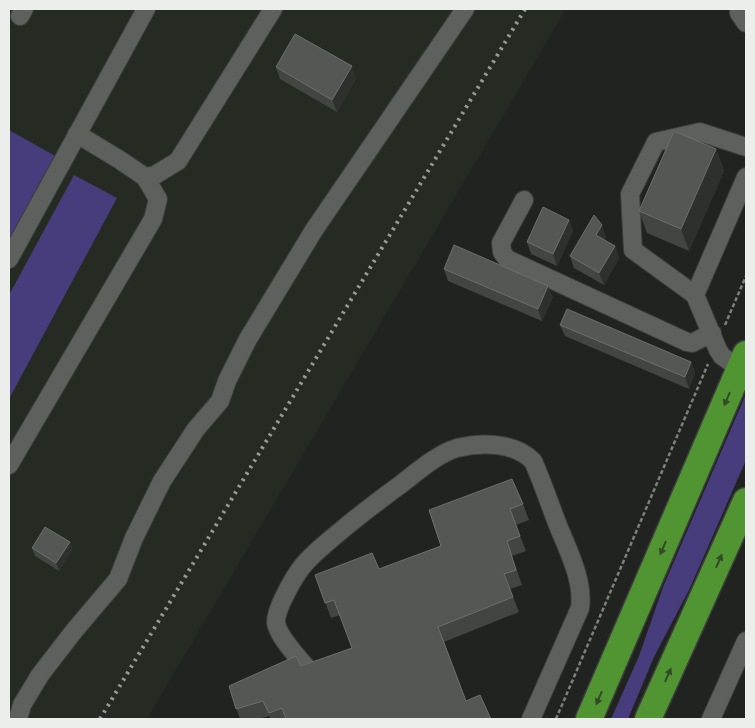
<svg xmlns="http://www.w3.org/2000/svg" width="755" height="728" font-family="Raleway,sans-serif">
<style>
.built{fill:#252b23}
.green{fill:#473c7c}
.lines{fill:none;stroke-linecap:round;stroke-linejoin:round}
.minor-casing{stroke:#3c3e3c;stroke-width:20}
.highway-casing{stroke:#3c3e3c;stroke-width:29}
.path{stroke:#7e807e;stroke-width:2.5;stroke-dasharray:4 2.5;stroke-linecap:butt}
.minor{stroke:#5d605c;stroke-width:18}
.highway{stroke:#519532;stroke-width:26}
.rail{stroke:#979996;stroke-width:4;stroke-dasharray:2.5 5;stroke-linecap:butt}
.wall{fill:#434542}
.shaded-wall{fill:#2e302d}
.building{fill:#555754;stroke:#6d6f6c}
.oneway{fill:#324b26}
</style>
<rect width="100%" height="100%" fill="#212320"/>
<polygon class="built" points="9,9 566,9 147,719 9,719"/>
<g class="green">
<polygon points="9,130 57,157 9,245"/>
<polygon points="74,175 117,198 9,399 9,295"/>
<polygon points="746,394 746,460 689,590 654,657 628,719 611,719 639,656 663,587"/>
</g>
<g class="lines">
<defs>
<g id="minor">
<polyline points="739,9 739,13 746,23"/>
<polyline points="20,16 24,9"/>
<polyline points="145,177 155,175 178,161 273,9"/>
<polyline points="524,200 501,243 502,252 507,259 687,342 692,343 712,333"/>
<polyline points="9,259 146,9"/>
<polyline points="695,295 633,250 630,194 656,142 700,132 746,147"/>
<polyline points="740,369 722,356 718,350 695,295 746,177"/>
<polyline points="9,465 153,219 158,199 145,177 120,160 77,134"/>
<path d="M306,667C297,656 278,636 276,623C275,610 293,579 301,568C311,555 324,545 337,534C357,517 378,501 400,485C417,472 437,454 457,448C481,442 514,442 533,461C542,481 549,502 557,523C567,548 584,580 580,608L531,719"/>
<polyline points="18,719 22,705 40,675 74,631 118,579 134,538 162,481 196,429 220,401 227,381 248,339 314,230 465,9"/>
<polyline points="711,719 746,641"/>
</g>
<g id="highway">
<polyline points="589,719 746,354"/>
<polyline points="648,719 746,501"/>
</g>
</defs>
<use href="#minor" class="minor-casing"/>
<use href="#highway" class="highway-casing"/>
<g class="path">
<polyline points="725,325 746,276"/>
<polyline points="556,719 708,364"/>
</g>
<use href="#minor" class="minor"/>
<use href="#highway" class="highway"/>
<polyline class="rail" points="100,719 525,9"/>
</g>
<g class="wall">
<polygon points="276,67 356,78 337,112 280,79"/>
<polygon points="716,149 724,171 689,251 647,233 639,211"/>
<polygon points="569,220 573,231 557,266 531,254 527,242"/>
<polygon points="606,237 604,240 615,246 619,258 604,285 574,268 570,256"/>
<polygon points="444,269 553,297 542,321 448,281"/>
<polygon points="560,325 691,362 695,373 689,389 565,336"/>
<polygon points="523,504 529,520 516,525 526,551 512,556 522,585 510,589 519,612 444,642 466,701 491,719 271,719 269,716 259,719 240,719 229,686 301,666 352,648 340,615 331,618 315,575 379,569 441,546 429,510"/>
<polygon points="70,542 72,550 59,571 35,556 32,548"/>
</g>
<g class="shaded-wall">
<polygon points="352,66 356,78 337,112 332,100"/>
<polygon points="716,149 724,171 689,251 681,229"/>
<polygon points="569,220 573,231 557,266 553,254"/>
<polygon points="602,225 606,237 600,247 596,235"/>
<polygon points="615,246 619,258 604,285 599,273"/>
<polygon points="548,286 553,297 542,321 538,309"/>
<polygon points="691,362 695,373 689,389 685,377"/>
<polygon points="70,542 72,550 59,571 56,563"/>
</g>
<g class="building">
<polygon points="295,34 352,66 332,100 276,67"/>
<polygon points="674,131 716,149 681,229 639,211"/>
<polygon points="543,207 569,220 553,254 527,242"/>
<polygon points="594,215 602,225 596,235 615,246 599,273 570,256"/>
<polygon points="454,245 548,286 538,309 444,269"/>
<polygon points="567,309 691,362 685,377 560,325"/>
<polygon points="512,479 523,504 510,509 520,536 507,541 516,570 504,574 513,597 438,627 466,701 480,695 491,719 286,719 282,708 269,713 263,701 236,709 229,686 296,656 301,666 352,648 334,600 325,603 315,575 372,553 379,569 441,546 429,510"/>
<polygon points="45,527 70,542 56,563 32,548"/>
</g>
<defs><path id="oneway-solid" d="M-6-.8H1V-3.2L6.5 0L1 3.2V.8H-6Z" transform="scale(1.25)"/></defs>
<g class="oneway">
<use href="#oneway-solid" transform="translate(727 399) rotate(113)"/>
<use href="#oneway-solid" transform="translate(663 548) rotate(113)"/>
<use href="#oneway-solid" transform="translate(719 561) rotate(-66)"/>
<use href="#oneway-solid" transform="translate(668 675) rotate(-66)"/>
<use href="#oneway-solid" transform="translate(599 698) rotate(113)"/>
</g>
<rect width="755" height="728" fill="none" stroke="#eceeec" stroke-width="20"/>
</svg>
